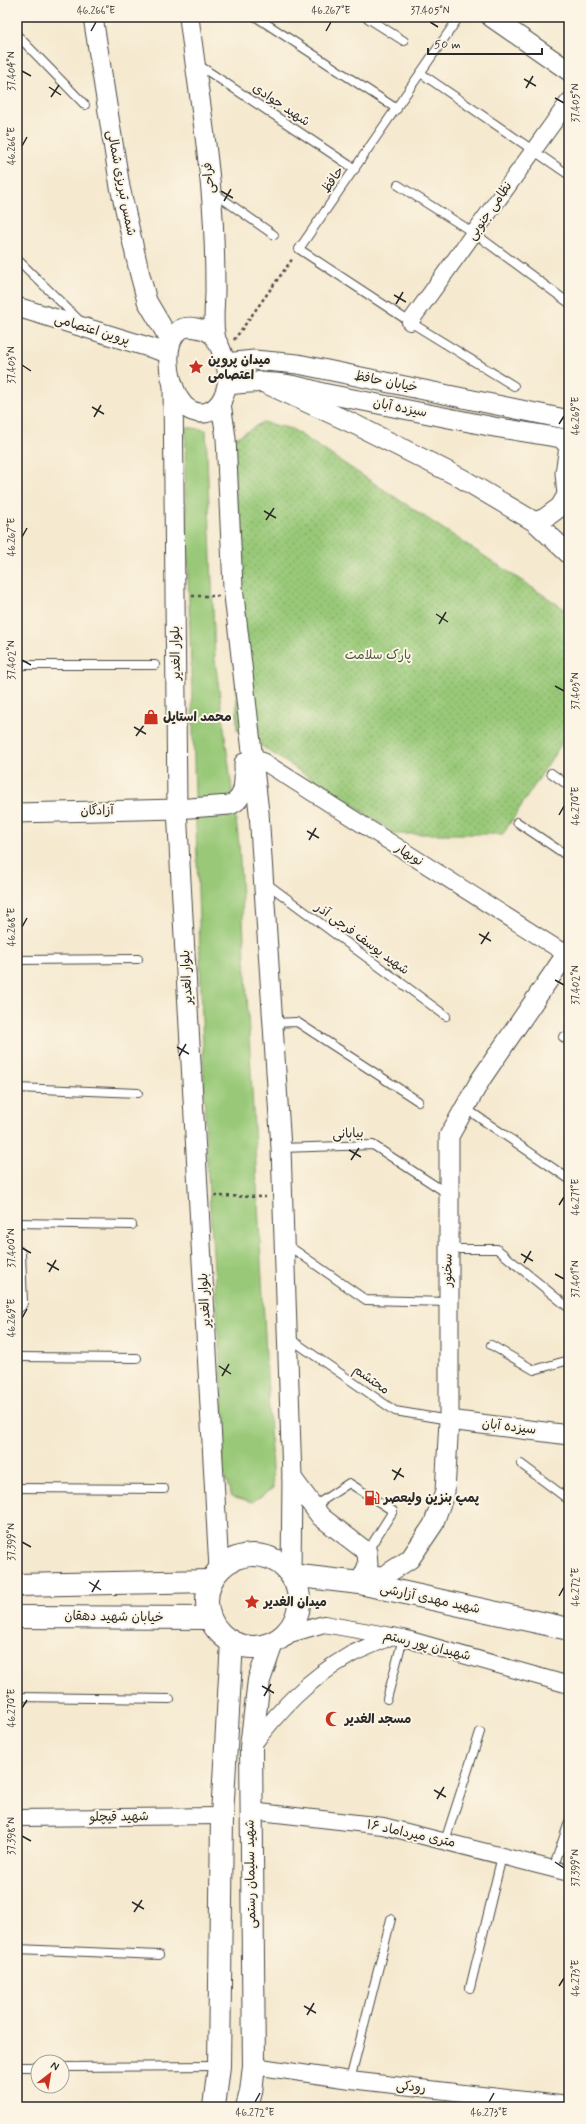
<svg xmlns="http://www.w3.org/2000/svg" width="586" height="2124" font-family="Mynerve,'Playpen Sans Arabic',sans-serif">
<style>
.grass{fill:#99c978;stroke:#627a52}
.park{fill:url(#park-dots);stroke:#627a52}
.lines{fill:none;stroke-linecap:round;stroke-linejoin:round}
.service-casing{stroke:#494844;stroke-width:10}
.minor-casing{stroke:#494844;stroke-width:18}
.tertiary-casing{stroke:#494844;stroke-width:21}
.secondary-casing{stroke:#494844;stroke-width:24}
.path{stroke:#494844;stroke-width:2.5;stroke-dasharray:3 3;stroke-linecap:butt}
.service{stroke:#fff;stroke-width:8}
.minor{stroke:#fff;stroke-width:16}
.tertiary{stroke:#fff;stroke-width:19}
.secondary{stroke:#fff;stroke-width:22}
.ticks{fill:none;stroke:#2b2b2b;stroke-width:1.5}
.labels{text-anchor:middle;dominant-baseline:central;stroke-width:4;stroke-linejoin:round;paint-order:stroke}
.street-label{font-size:13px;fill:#2b2b2b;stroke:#fcf5e5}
.poi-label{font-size:13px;font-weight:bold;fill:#2b2b2b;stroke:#fcf5e5;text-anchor:start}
.park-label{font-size:13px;fill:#4c5a42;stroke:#fcf5e5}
.neatline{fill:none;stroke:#2b2b2b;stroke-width:1.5}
.ticks-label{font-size:10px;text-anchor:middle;fill:#2b2b2b}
</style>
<defs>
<pattern id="park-dots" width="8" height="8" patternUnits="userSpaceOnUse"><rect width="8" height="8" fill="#99c978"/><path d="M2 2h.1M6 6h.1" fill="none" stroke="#7da363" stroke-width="1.8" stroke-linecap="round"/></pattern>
</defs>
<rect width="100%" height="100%" fill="#fcf5e5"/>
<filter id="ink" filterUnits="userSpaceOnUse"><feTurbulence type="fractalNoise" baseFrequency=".025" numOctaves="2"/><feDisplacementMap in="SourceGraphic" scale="8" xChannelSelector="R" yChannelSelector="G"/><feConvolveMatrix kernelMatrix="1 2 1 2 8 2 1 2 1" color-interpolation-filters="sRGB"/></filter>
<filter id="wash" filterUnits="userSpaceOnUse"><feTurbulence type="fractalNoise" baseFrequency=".012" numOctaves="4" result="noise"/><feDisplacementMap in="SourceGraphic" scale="16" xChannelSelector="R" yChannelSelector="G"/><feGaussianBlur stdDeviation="0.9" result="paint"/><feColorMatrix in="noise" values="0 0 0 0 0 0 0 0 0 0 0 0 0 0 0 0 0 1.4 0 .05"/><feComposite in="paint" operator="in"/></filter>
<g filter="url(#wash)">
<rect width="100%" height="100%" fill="#f5e9cf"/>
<polygon class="grass" points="186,427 206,430 215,659 239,843 273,1488 252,1502 232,1496 222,1472 223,1403 206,1147 185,473"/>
<polygon class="park" points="263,422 292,429 569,612 569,732 503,834 396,834 237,730 234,439"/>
</g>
<g filter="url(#ink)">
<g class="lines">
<defs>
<g id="service">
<polyline points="256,17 397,109"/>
<polyline points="366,17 404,41"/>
<polyline points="459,17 299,249 410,322 514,386"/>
<polyline points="17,35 85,105"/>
<polyline points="197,64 355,169"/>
<polyline points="422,74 569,175"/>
<polyline points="398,185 474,233 569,303"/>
<polyline points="213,192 274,235"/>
<polyline points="17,259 79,320"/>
<polyline points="17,665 155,665"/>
<polyline points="551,773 569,786"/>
<polyline points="517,822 569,857"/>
<polyline points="266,883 446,1016"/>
<polyline points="17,960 138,959"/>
<polyline points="273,1023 297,1022 418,1101"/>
<polyline points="563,1037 569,1042"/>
<polyline points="17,1088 138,1093"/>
<polyline points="465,1108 569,1179"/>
<polyline points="281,1148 373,1145 448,1194"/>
<polyline points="17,1223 132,1225"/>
<polyline points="286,1244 366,1300 448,1302"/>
<polyline points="449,1249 497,1249 569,1308"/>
<polyline points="289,1338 395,1411 449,1420"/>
<polyline points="491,1345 534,1370 569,1360"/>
<polyline points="17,1357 137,1358"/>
<polyline points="521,1464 569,1500"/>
<polyline points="17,1488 164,1489"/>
<polyline points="313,1507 349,1483 393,1511 367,1552"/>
<polyline points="17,1697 170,1699"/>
<polyline points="387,1699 403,1638"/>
<polyline points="445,1841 480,1732"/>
<polyline points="553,1869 569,1822"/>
<polyline points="17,1949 159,1955"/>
<polyline points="470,1988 502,1856"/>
<polyline points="17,2067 38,2067"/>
<polyline points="62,2067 217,2066"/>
<polyline points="350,2080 391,1919"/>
</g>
<g id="minor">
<polyline points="410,322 569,101"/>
<polyline points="253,755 566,954"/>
<polyline points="17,1254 19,1303 17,1305"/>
<polyline points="283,1636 324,1624 403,1638 569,1685"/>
<path d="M251,1747C280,1709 307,1680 350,1655C363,1648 378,1643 392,1636"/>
<polyline points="251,1811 383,1826 569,1873"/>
<polyline points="17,1818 222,1816"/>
<polyline points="254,2066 350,2080 569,2105"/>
</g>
<g id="tertiary">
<polyline points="93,17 120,187 139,271 147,301 171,342"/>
<path d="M189,17C196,75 206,133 211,191C214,224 215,257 215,290C215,305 212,324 216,339C217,343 220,346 221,350C225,360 230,373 227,385C224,401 212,419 192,411C166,401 155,318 196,328C205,330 210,331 216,339"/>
<polyline points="491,17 569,71"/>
<polyline points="17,307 168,353"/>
<polyline points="225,363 254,360 298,364 565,419 569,418"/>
<polyline points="260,381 356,425 461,478 535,522 569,554"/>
<polyline points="173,384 177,809 219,1569"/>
<path d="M228,385C266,380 286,382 323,393L494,427L561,438L569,446"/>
<polyline points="221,403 226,438 233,587 259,812 281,1148 292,1478 291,1575"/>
<polyline points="535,522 545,518 560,507 567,495 565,473 569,447"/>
<path d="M17,813L177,809L229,805C247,800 244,777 244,763"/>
<polyline points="449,1420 569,1435"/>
<polyline points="292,1478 321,1517 367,1552 368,1565 360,1583"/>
<polyline points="360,1583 387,1574 410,1559 433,1525 445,1492 449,1420 449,1136 481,1079 569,950"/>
</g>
<g id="secondary">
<circle cx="253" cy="1601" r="46"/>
<polyline points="291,1575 360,1583 569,1629"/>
<polyline points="17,1585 211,1581"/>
<polyline points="17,1617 210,1618"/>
<polyline points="214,2107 219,2066 222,1816 232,1642"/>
<polyline points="247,2107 251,2092 254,2066 251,1747 259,1680 272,1643"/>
</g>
</defs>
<use href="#service" class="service-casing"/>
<use href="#minor" class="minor-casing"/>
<use href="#tertiary" class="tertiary-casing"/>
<use href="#secondary" class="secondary-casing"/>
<g class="path">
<polyline points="234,340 293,258"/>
<polyline points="192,596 219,596"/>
<polyline points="215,1196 266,1197"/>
</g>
<use href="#service" class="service"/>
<use href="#minor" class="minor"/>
<use href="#tertiary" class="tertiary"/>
<use href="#secondary" class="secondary"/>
</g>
</g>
<path class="ticks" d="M430,22L438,27M91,31L96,22M326,31L331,22M22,71L31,76M524,79L536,86M49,87L61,95M526,88L533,76M51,97L59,85M555,98L564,103M22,146L27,137M221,191L233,198M224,201L231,189M394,295L406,302M396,304L403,292M22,365L31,371M92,407L104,414M94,417L101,405M559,424L564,416M264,511L276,518M266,520L274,508M22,537L27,528M436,614L448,622M439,624L446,612M22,660L31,665M555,686L564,691M134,727L146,734M136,736L144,725M559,815L564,806M307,831L319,838M309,840L316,828M22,927L27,918M479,934L491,941M481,944L489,932M555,980L564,985M177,1047L189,1054M179,1056L186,1044M349,1150L361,1157M351,1160L359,1148M559,1205L564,1197M22,1248L31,1253M521,1254L533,1261M47,1263L59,1270M524,1263L531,1251M49,1272L56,1260M555,1274L564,1279M22,1318L27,1309M219,1366L231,1374M222,1376L229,1364M392,1470L404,1477M394,1480L401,1468M22,1542L31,1547M89,1582L101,1590M92,1592L99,1580M559,1596L564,1587M262,1686L274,1693M264,1696L271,1684M22,1708L27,1700M434,1790L446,1797M437,1799L444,1787M22,1836L31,1841M555,1862L564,1868M132,1902L144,1909M134,1912L142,1900M559,1986L564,1978M304,2006L316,2013M307,2015L314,2003M255,2102L260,2093M489,2102L494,2093"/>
<defs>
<symbol id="sight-bare" viewBox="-9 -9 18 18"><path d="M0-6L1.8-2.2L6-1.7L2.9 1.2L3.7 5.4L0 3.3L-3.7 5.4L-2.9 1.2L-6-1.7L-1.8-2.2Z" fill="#c8321e" stroke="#fcf5e5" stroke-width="2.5" paint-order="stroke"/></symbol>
<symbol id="shop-bare" viewBox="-9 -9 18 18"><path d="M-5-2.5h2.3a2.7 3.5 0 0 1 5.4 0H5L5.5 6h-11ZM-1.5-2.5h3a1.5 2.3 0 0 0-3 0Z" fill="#c8321e" stroke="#fcf5e5" stroke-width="2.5" paint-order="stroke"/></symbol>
<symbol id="fuel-bare" viewBox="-9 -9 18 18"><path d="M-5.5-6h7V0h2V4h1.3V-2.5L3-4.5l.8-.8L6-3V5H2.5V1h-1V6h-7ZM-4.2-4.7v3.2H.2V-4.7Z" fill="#c8321e" stroke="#fcf5e5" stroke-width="2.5" paint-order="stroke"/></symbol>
<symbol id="mosque-bare" viewBox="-9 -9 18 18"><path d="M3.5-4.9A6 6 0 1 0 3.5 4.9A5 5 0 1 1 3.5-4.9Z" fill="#c8321e" stroke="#fcf5e5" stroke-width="2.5" paint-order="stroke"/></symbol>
</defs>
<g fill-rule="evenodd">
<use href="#sight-bare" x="185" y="356" width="22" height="22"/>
<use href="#shop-bare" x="140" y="706" width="22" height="22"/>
<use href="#fuel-bare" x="361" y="1487" width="22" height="22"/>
<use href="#sight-bare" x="241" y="1591" width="22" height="22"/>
<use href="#mosque-bare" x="322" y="1708" width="22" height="22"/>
</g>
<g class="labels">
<g class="street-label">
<text transform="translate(281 105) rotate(34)">شهید جوادی</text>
<text transform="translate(209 178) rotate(-96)">فراحی</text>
<text transform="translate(333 180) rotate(-55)">حافظ</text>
<text transform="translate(121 183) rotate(79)">شمس تبریزی شمالی</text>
<text transform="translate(490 211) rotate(-55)">نظامی جنوبی</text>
<text transform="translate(92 330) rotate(17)">پروین اعتصامی</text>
<text transform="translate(386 382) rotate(11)">خیابان حافظ</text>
<text transform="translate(400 408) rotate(11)">سیزده آبان</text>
<text transform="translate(176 653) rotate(-91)">بلوار الغدیر</text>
<text transform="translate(97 811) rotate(-1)">آزادگان</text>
<text transform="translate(409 855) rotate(32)">نوبهار</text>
<text transform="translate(362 939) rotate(36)">شهید یوسف فرجی آذر</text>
<text transform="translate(187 977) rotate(-93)">بلوار الغدیر</text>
<text transform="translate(348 1134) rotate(-2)">بیابانی</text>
<text transform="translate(448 1270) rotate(-89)">سخنور</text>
<text transform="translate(205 1300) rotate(-93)">بلوار الغدیر</text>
<text transform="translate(371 1380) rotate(35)">محتشم</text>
<text transform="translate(509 1427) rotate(7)">سیزده آبان</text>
<text transform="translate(430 1599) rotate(12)">شهید مهدی آزارشی</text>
<text transform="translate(114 1617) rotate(1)">خیابان شهید دهقان</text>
<text transform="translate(427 1646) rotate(14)">شهیدان پور رستم</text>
<text transform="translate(119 1817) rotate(-1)">شهید قیچلو</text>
<text transform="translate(411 1834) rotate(12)">۱۶ متری میرداماد</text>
<text transform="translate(251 1874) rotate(-91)">شهید سلیمان رستمی</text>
<text transform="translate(411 2087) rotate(7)">رودکی</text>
</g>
<g class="poi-label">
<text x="208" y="360">میدان پروین<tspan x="208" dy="15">اعتصامی</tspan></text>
<text x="163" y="717">محمد استایل</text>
<text x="384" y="1498">پمپ بنزین ولیعصر</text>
<text x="264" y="1602">میدان الغدیر</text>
<text x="345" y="1719">مسجد الغدیر</text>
</g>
<g class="park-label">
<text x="378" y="655">پارک سلامت</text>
</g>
</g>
<rect width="586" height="2124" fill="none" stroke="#fcf5e5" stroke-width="44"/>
<g transform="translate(50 2074) rotate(31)"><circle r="19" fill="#fcf5e5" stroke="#a8a49b"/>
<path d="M0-3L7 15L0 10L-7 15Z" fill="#c8321e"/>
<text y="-6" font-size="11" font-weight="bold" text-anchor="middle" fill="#2b2b2b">N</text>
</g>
<path d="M428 48v6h114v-6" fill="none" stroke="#2b2b2b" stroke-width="2"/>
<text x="434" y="48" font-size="12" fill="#2b2b2b" stroke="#fcf5e5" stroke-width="3" paint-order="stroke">50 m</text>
<rect x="22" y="22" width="542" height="2080" class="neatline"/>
<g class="ticks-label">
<text x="96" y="14">46.266°E</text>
<text x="331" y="14">46.267°E</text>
<text x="430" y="14">37.405°N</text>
<text transform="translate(11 71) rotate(-90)" y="4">37.404°N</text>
<text transform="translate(575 103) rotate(-90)" y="4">37.405°N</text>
<text transform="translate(11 146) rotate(-90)" y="4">46.266°E</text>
<text transform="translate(11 365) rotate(-90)" y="4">37.403°N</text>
<text transform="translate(575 416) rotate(-90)" y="4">46.269°E</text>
<text transform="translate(11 537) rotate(-90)" y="4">46.267°E</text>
<text transform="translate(11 660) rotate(-90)" y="4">37.402°N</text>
<text transform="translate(575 691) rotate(-90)" y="4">37.403°N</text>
<text transform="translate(575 806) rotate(-90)" y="4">46.270°E</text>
<text transform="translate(11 927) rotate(-90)" y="4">46.268°E</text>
<text transform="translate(575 985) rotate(-90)" y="4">37.402°N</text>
<text transform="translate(575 1197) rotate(-90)" y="4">46.271°E</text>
<text transform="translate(11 1248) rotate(-90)" y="4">37.400°N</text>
<text transform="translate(575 1279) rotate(-90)" y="4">37.401°N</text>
<text transform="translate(11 1318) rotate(-90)" y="4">46.269°E</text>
<text transform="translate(11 1542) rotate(-90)" y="4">37.399°N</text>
<text transform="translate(575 1587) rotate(-90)" y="4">46.272°E</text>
<text transform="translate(11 1708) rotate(-90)" y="4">46.270°E</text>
<text transform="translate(11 1836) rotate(-90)" y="4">37.398°N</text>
<text transform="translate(575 1868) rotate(-90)" y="4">37.399°N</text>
<text transform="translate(575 1978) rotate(-90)" y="4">46.273°E</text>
<text x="255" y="2116">46.272°E</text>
<text x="489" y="2116">46.273°E</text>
</g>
</svg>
